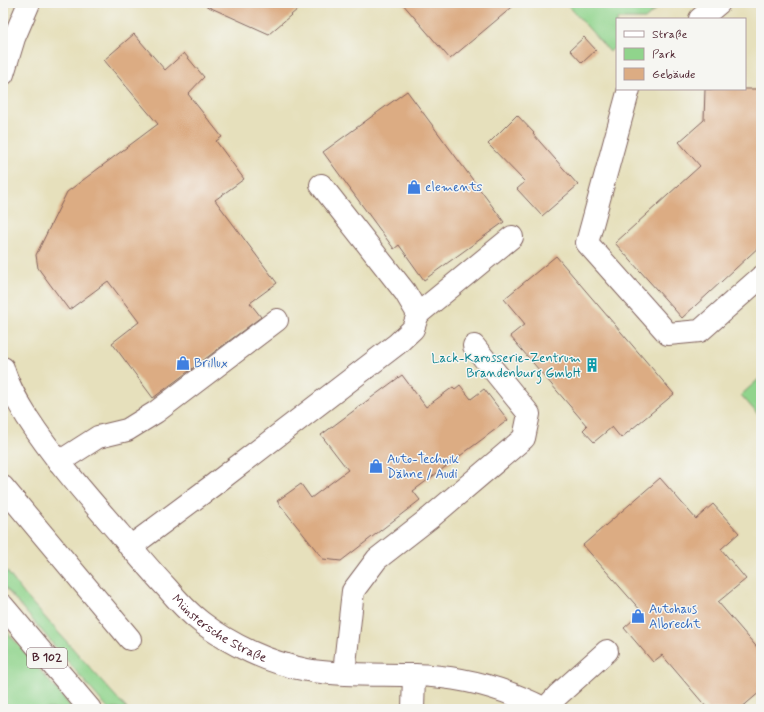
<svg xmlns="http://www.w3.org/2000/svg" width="764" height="712" font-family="Mynerve,sans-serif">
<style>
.green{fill:#90d48c;stroke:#6d7a5c}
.building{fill:#dcac83}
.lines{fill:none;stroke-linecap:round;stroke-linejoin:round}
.minor-casing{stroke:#81635e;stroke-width:24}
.major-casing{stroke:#81635e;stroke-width:24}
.minor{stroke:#fff;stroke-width:22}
.major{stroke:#fff;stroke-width:22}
.labels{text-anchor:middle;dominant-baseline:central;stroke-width:3;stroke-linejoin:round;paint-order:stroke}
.shield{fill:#f6f6f2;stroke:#7e6067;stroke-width:1}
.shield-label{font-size:12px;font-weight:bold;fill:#4a1f2b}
.shop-label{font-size:13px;fill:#366cbe;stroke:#f6f6f2;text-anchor:start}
.culture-label{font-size:13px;fill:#0d838f;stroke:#f6f6f2;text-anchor:end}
.street-label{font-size:13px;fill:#4a1f2b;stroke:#f6f6f2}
</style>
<rect width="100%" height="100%" fill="#f6f6f2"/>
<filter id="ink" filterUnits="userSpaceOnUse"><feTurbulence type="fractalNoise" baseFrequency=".025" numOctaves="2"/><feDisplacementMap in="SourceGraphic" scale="8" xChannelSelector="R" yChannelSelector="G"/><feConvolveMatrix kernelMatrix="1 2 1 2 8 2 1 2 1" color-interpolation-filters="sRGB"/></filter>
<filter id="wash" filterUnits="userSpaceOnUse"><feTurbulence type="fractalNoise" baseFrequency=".012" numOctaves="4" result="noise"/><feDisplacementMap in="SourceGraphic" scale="16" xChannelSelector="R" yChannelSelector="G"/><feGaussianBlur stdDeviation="0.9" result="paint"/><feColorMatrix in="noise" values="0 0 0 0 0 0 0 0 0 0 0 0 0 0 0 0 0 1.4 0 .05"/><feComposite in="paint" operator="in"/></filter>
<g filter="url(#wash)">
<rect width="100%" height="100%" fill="#e6e0bc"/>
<g class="green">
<polygon points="566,3 663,3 645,19 617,19 617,45 610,52"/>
<polygon points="761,377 761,418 741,395"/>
<polygon points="3,566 24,594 127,709 108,709 3,585"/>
<polygon points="3,627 73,709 3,709"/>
</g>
<g id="blocks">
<g class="building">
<polygon points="200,3 305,3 269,34"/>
<polygon points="402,3 517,3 450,59"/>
<polygon points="134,34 165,70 184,53 204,77 188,94 222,137 216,141 244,179 215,200 277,283 250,303 261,317 153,398 112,343 139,322 108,281 69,310 38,268 36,255 67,192 158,124 104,60"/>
<polygon points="584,37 596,50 582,63 570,50"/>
<polygon points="705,89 761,89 761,245 682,318 615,243 700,166 679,142 704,120"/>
<polygon points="407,91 504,222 424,280 399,245 394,249 323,152"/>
<polygon points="517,115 534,133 533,134 578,185 542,216 517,189 525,182 488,144"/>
<polygon points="556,256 674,394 621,438 612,427 594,442 583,430 587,426 510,336 525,324 504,299"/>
<polygon points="402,375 426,407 453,387 455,389 460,385 471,399 484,389 508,420 413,491 420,500 341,561 323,559 277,501 301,484 311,498 348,470 321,435"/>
<polygon points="660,478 696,519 713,504 739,533 721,549 746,579 718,602 761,652 761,691 740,709 708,709 662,655 653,662 624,628 642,612 583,545"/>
</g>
</g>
</g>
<g filter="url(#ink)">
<use href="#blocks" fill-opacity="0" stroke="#81635e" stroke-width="1"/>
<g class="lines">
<defs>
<g id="minor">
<polyline points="700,19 719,3"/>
<polyline points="3,74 14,38 29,3"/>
<polyline points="629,89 587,243 668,334 700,331 761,277"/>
<polyline points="418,314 512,237"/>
<path id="s1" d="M3,368C8,386 18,402 27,417C54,459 87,496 119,533C135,552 150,570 167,588C177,600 188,612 201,622C231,645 269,663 307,670C340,676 379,674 413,675C461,676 503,687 545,709"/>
<polyline points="59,462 98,437 127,430 156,412 277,320"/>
<polyline points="3,487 130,639"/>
<polyline points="130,547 212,486 397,344 413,329 418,314 405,292 321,185"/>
<polyline points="344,673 353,591 377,559 431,517 524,438 529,414 474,346"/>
<polyline points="413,709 414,675"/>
<polyline points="545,709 558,695 607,651"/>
</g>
<polyline id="major" points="3,606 90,709"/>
</defs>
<use href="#minor" class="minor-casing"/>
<use href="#major" class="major-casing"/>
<use href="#minor" class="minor"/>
<use href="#major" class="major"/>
</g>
</g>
<defs>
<symbol id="shop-bare" viewBox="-9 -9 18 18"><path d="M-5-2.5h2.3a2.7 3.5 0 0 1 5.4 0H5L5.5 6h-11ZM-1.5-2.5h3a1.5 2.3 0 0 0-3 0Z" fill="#3f7fe0" stroke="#f6f6f2" stroke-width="2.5" paint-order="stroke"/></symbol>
<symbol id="building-bare" viewBox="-9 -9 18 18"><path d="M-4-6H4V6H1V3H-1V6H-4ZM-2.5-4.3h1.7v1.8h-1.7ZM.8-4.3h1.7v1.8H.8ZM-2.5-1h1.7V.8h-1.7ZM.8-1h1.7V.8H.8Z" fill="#0f9aa8" stroke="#f6f6f2" stroke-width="2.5" paint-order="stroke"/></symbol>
</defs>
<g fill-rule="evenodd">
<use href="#shop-bare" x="404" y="177" width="20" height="20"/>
<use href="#shop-bare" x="173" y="353" width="20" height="20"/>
<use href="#building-bare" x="582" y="355" width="20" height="20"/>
<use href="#shop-bare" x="366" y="456" width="20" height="20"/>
<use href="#shop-bare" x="628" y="606" width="20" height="20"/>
</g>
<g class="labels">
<rect class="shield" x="27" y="648" width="40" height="20" rx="3"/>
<g class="shield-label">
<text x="47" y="658">B 102</text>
</g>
<g class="shop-label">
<text x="425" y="187">elements</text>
<text x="194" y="363">Brillux</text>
<text x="387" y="459">Auto-Technik<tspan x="387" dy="15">Dähne / Audi</tspan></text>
<text x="649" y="609">Autohaus<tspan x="649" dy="15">Albrecht</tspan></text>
</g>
<g class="culture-label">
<text x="581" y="358">Lack-Karosserie-Zentrum<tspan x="581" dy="15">Brandenburg GmbH</tspan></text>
</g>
<g class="street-label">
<text stroke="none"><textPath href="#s1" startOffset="343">Münstersche Straße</textPath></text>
</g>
</g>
<rect width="764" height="712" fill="none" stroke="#f6f6f2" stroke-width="16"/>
<rect x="616" y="18" width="130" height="72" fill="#f6f6f2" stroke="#b1a0a2"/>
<rect x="624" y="31" width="20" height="6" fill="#ffffff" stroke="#b1a0a2"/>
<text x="652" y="38" font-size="12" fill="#4a1f2b">Straße</text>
<rect x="624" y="48" width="20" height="12" fill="#90d48c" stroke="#b1a0a2"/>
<text x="652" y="58" font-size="12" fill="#4a1f2b">Park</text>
<rect x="624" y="68" width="20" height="12" fill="#dcac83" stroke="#b1a0a2"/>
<text x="652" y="78" font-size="12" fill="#4a1f2b">Gebäude</text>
</svg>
